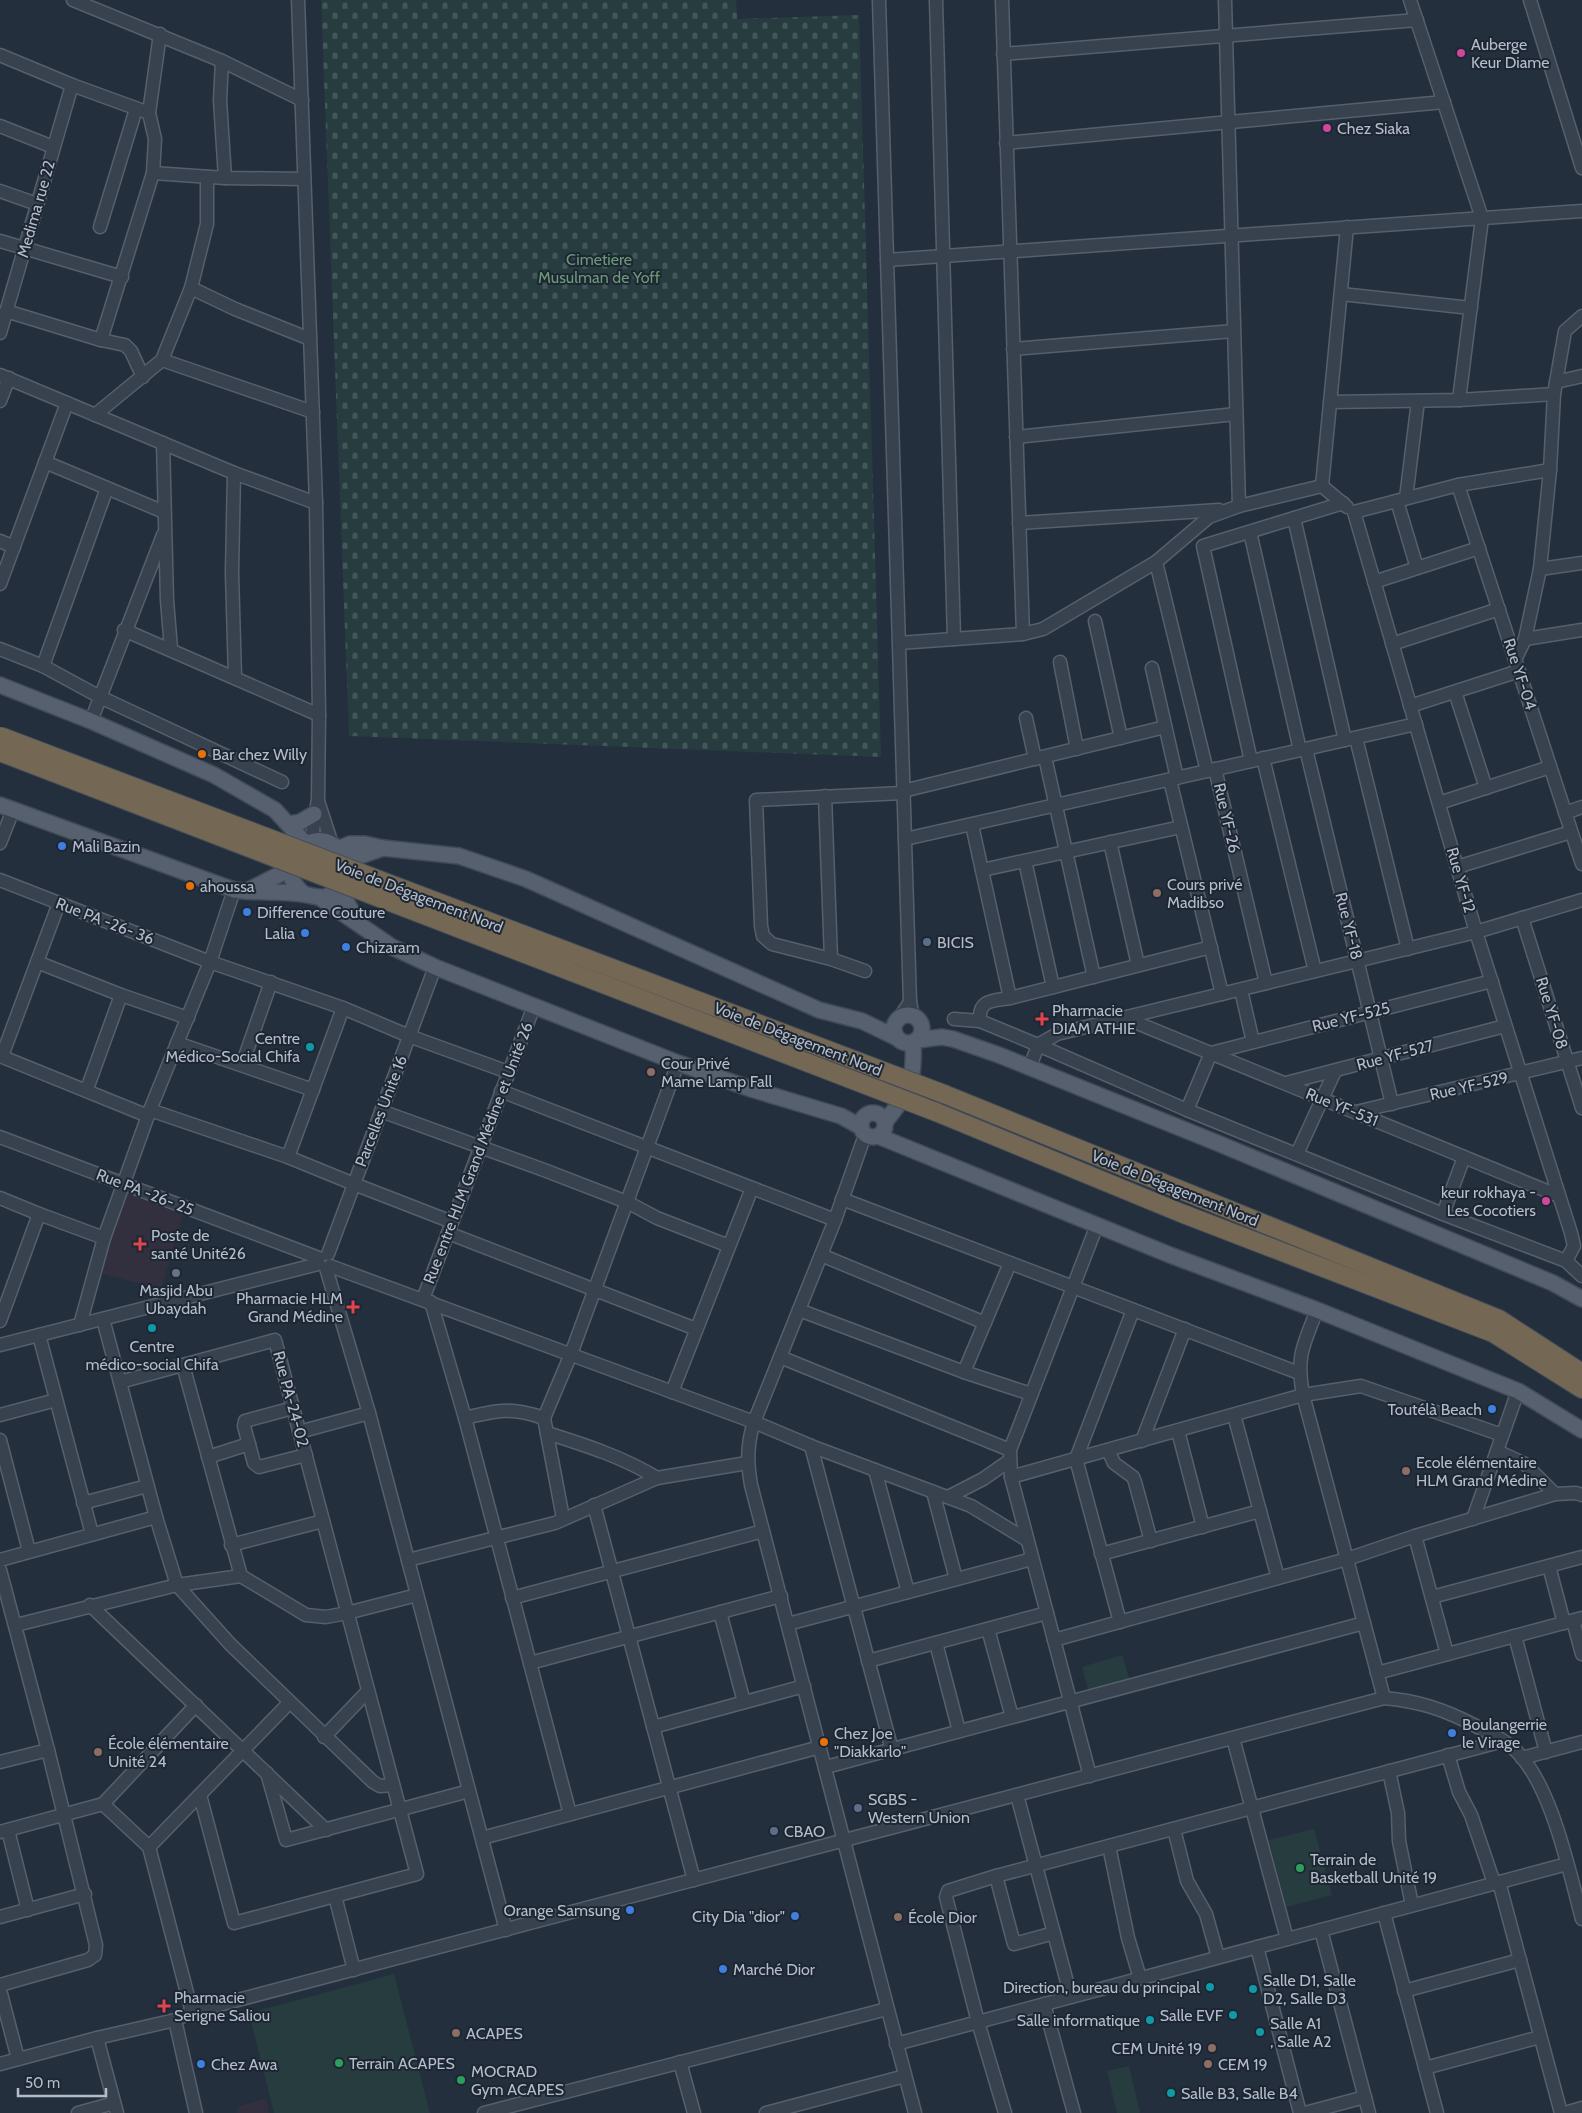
<svg xmlns="http://www.w3.org/2000/svg" width="1582" height="2113" font-family="Cabin,sans-serif">
<style>
.medical{fill:#32303f}
.cemetery{fill:url(#cemetery-stones)}
.park{fill:#263c3f}
.lines{fill:none;stroke-linecap:round;stroke-linejoin:round}
.minor-casing{stroke:#565f6c;stroke-width:15}
.major-casing{stroke:#414a57;stroke-width:18}
.highway-casing{stroke:#434c59;stroke-width:20}
.minor{stroke:#38414e;stroke-width:12}
.major{stroke:#56606e;stroke-width:15}
.highway{stroke:#746855;stroke-width:18}
.highway-bridge-casing{stroke:#434c59;stroke-width:20;stroke-linecap:butt}
.highway-bridge{stroke:#746855;stroke-width:18}
.hotel-dot{fill:#d1479c;stroke:#1d2633;stroke-width:2}
.food-dot{fill:#e8710a;stroke:#1d2633;stroke-width:2}
.shop-dot{fill:#3f7fe0;stroke:#1d2633;stroke-width:2}
.education-dot{fill:#8d6e63;stroke:#1d2633;stroke-width:2}
.service-dot{fill:#5c6f8a;stroke:#1d2633;stroke-width:2}
.health-dot{fill:#e0444e;stroke:#1d2633;stroke-width:2}
.culture-dot{fill:#0f9aa8;stroke:#1d2633;stroke-width:2}
.worship-dot{fill:#6b7280;stroke:#1d2633;stroke-width:2}
.leisure-dot{fill:#2e9e5b;stroke:#1d2633;stroke-width:2}
.labels{text-anchor:middle;dominant-baseline:central;stroke-width:4;stroke-linejoin:round;paint-order:stroke}
.poi-label{font-size:16px;fill:#b4bcc9;stroke:#1d2633;text-anchor:start}
.street-label{font-size:16px;fill:#b4bcc9;stroke:#1d2633}
.park-label{font-size:16px;fill:#6b9a76;stroke:#1d2633}
</style>
<defs>
<pattern id="cemetery-stones" width="16" height="16" patternUnits="userSpaceOnUse" patternTransform="scale(1.25)"><rect width="16" height="16" fill="#263c3f"/><path d="M2 7V4a2 2 0 0 1 4 0v3zM10 15v-3a2 2 0 0 1 4 0v3z" fill="#435659"/></pattern>
</defs>
<rect width="100%" height="100%" fill="#242f3e"/>
<g class="medical">
<polygon points="123,1192 183,1215 161,1289 95,1272"/>
<polygon points="266,2099 269,2113 237,2113 239,2106"/>
</g>
<polygon class="cemetery" points="321,0 736,0 737,19 859,15 881,757 349,736"/>
<g class="park">
<polygon points="1122,1655 1130,1681 1089,1693 1082,1667"/>
<polygon points="1314,1829 1332,1895 1286,1907 1269,1840"/>
<polygon points="394,1974 430,2113 274,2113 249,2013"/>
<polygon points="1129,2066 1140,2113 1117,2113 1107,2071"/>
</g>
<g class="lines">
<defs>
<g id="minor">
<polyline points="73,0 222,61 302,100"/>
<polyline points="298,0 316,503 319,715 318,799 311,842"/>
<polyline points="879,0 910,1002 913,1016"/>
<polyline points="936,0 954,639"/>
<polyline points="1002,0 1023,634"/>
<polyline points="1225,0 1239,506"/>
<polyline points="1410,0 1482,218 1459,400"/>
<polyline points="1530,0 1582,168"/>
<polyline points="1003,54 1417,20"/>
<polyline points="0,55 72,85 149,113"/>
<polyline points="222,61 220,100 225,178"/>
<polyline points="0,126 53,147"/>
<polyline points="1006,143 1444,102"/>
<polyline points="153,173 225,178 304,179"/>
<polyline points="0,191 37,204"/>
<polyline points="100,227 136,109"/>
<polyline points="0,241 122,277"/>
<polyline points="887,260 1582,211"/>
<polyline points="191,288 235,309 310,339"/>
<polyline points="1341,294 1471,308"/>
<polyline points="6,311 101,340 125,345 131,351 143,377"/>
<polyline points="0,333 72,85"/>
<polyline points="101,340 153,173 155,139 149,113 160,34"/>
<polyline points="1013,349 1234,331"/>
<polyline points="162,360 313,412"/>
<polyline points="0,375 234,473 316,503"/>
<polyline points="1556,382 1582,376"/>
<polyline points="0,401 9,378"/>
<polyline points="1330,402 1459,400 1554,394"/>
<polyline points="95,415 162,360 191,288 207,224 207,177"/>
<polyline points="1016,437 1236,414"/>
<polyline points="163,443 167,600 171,649"/>
<polyline points="45,462 164,512"/>
<polyline points="234,473 232,573 235,678"/>
<polyline points="1458,485 1582,864"/>
<polyline points="1322,486 1347,227"/>
<polyline points="1322,486 1347,507"/>
<polyline points="1406,498 1418,401"/>
<polyline points="1397,501 1417,568"/>
<polyline points="1354,512 1476,932 1571,1233 1574,1246 1566,1261"/>
<polyline points="1354,512 1458,485 1550,470"/>
<polyline points="1294,518 1345,740"/>
<polyline points="1019,523 1219,510"/>
<polyline points="1250,532 1300,750"/>
<polyline points="0,541 14,547"/>
<polyline points="1156,562 1207,771"/>
<polyline points="1540,569 1582,563"/>
<polyline points="1374,582 1479,548"/>
<polyline points="0,584 67,403"/>
<polyline points="1095,621 1121,738"/>
<polyline points="124,630 319,715"/>
<polyline points="1525,639 1582,630"/>
<polyline points="899,643 1023,634 1043,629 1156,562 1209,517 1239,506 1322,486"/>
<polyline points="1392,644 1499,609"/>
<polyline points="0,649 43,666 100,697 282,782"/>
<polyline points="1515,660 1525,639 1540,569 1550,470 1554,394 1565,331 1582,316"/>
<polyline points="1060,662 1077,749"/>
<polyline points="43,666 107,488"/>
<polyline points="1152,668 1177,778"/>
<polyline points="1455,692 1486,788"/>
<polyline points="1410,706 1519,671"/>
<polyline points="1026,718 1035,759"/>
<polyline points="91,721 163,535"/>
<polyline points="1356,738 1408,949"/>
<polyline points="1306,749 1392,1104"/>
<polyline points="1045,757 1094,977"/>
<polyline points="1263,758 1315,971"/>
<polyline points="1251,761 1203,546 1343,503"/>
<polyline points="1215,769 1266,983"/>
<polyline points="1170,780 1222,994"/>
<polyline points="903,791 1165,727"/>
<polyline points="825,796 831,959"/>
<polyline points="318,801 332,844"/>
<polyline points="1439,803 1550,767"/>
<polyline points="1565,813 1582,807"/>
<polyline points="972,825 1010,998"/>
<polyline points="905,839 1416,724"/>
<polyline points="1110,842 1138,965"/>
<polyline points="0,843 13,810"/>
<polyline points="1025,861 1053,987"/>
<polyline points="1457,867 1571,832"/>
<polyline points="982,870 1181,827"/>
<polyline points="0,880 210,962 343,1008 409,1036 508,1072"/>
<polyline points="1522,918 1582,1108"/>
<polyline points="37,962 121,995 188,1018"/>
<polyline points="865,971 831,959 772,944 763,936 761,926 756,800 903,793"/>
<polyline points="1241,990 1253,1042"/>
<polyline points="900,1017 910,1002"/>
<polyline points="1125,1018 1559,1196"/>
<path d="M954,1019L980,1021C978,999 993,1001 1010,998L1211,947"/>
<polyline points="980,1021 1038,1045 1187,1110 1443,1214 1566,1261 1582,1276"/>
<polyline points="177,1043 313,1090"/>
<polyline points="0,1056 148,1116"/>
<polyline points="2,1056 59,903"/>
<polyline points="242,1065 271,982"/>
<polyline points="1030,1067 1038,1045 1057,1034 1476,932 1582,900"/>
<polyline points="1286,1083 1505,1026"/>
<polyline points="87,1089 121,995"/>
<polyline points="501,1091 835,1220"/>
<polyline points="150,1110 288,1157 354,1184 452,1222"/>
<polyline points="1187,1110 1211,1053 1492,981"/>
<polyline points="381,1111 544,1170 627,1202 657,1218 729,1246"/>
<polyline points="1356,1112 1582,1058"/>
<path d="M865,1135L835,1220L754,1422C747,1444 747,1462 751,1485C807,1694 859,1904 915,2113"/>
<polyline points="0,1137 319,1258"/>
<polyline points="1297,1154 1335,1071"/>
<polyline points="288,1157 343,1008"/>
<polyline points="0,1198 39,1214"/>
<polyline points="842,1199 1299,1373"/>
<polyline points="1443,1214 1464,1157"/>
<polyline points="448,1233 696,1329"/>
<polyline points="328,1254 435,967"/>
<polyline points="821,1255 985,1323"/>
<polyline points="330,1266 754,1422 811,1446 971,1506 1027,1540"/>
<polyline points="326,1268 369,1413 506,1930"/>
<polyline points="423,1299 534,1006"/>
<polyline points="431,1302 465,1418 570,1814"/>
<polyline points="799,1310 964,1372 1031,1394"/>
<path d="M1317,1310C1303,1346 1296,1356 1303,1395L1384,1698"/>
<polyline points="103,1319 156,1517 177,1585 230,1644 373,1782 380,1786 393,1785"/>
<polyline points="0,1321 39,1214 104,1238"/>
<polyline points="80,1325 104,1238 150,1110 210,962 234,890"/>
<polyline points="39,1335 92,1534"/>
<polyline points="0,1345 318,1264"/>
<polyline points="780,1357 1010,1450"/>
<polyline points="183,1365 241,1576 306,1615 326,1617 347,1613 417,1595"/>
<polyline points="964,1372 1010,1263"/>
<polyline points="120,1382 275,1340 417,1874 234,1923 200,1795"/>
<polyline points="672,1392 752,1188"/>
<polyline points="293,1408 245,1421 244,1426 254,1463 259,1467 306,1455"/>
<polyline points="0,1415 56,1400"/>
<polyline points="1234,1415 1278,1578"/>
<path d="M465,1418C499,1410 510,1407 544,1418"/>
<polyline points="1178,1431 1203,1527"/>
<polyline points="299,1432 369,1413"/>
<path d="M547,1433C585,1445 623,1457 657,1478"/>
<polyline points="0,1440 29,1551"/>
<polyline points="1142,1441 1185,1329"/>
<polyline points="811,1446 892,1750"/>
<polyline points="1108,1450 1114,1463 1133,1477 1135,1482 1151,1541"/>
<polyline points="1497,1451 1525,1464 1555,1494"/>
<polyline points="208,1457 249,1444"/>
<polyline points="875,1470 908,1592"/>
<polyline points="1011,1477 1303,1395 1361,1386 1502,1435"/>
<polyline points="933,1492 956,1579"/>
<polyline points="948,1497 983,1479 1009,1461"/>
<polyline points="83,1503 147,1486"/>
<polyline points="594,1505 694,1880"/>
<polyline points="563,1518 544,1418 571,1354 678,1063"/>
<polyline points="1473,1519 1518,1391"/>
<polyline points="1415,1536 1447,1654"/>
<polyline points="231,1545 323,1521"/>
<polyline points="1101,1554 1260,1511"/>
<polyline points="0,1560 156,1517"/>
<polyline points="408,1560 555,1523 657,1478 747,1463"/>
<polyline points="1549,1566 1564,1623"/>
<polyline points="0,1570 48,1750 96,1945 95,1955 88,1960 0,1985"/>
<polyline points="1432,1597 1582,1557"/>
<polyline points="512,1598 763,1531"/>
<polyline points="90,1605 326,1830"/>
<polyline points="720,1612 744,1702"/>
<polyline points="1573,1621 1582,1654"/>
<polyline points="1120,1622 1076,1459 1133,1310"/>
<polyline points="788,1624 1032,1559"/>
<polyline points="16,1625 177,1585 241,1576"/>
<polyline points="988,1629 1012,1717"/>
<polyline points="1515,1636 1546,1752"/>
<polyline points="1054,1640 1347,1559 1415,1536 1555,1494 1576,1493 1582,1495"/>
<polyline points="936,1643 959,1731"/>
<polyline points="868,1661 1047,1613"/>
<polyline points="530,1663 781,1596"/>
<polyline points="1377,1673 1582,1618"/>
<polyline points="653,1727 804,1686"/>
<polyline points="324,1737 368,1691"/>
<polyline points="1233,1738 1287,1939"/>
<polyline points="1448,1755 1459,1792 1471,1815 1494,1883"/>
<polyline points="1522,1758 1582,1742"/>
<polyline points="0,1762 48,1750"/>
<polyline points="826,1767 1364,1623"/>
<polyline points="1389,1771 1398,1813 1399,1841 1412,1905"/>
<polyline points="267,1773 286,1840 469,1791"/>
<polyline points="1090,1776 1011,1477 1010,1450 1097,1225"/>
<polyline points="1017,1795 1071,1997"/>
<polyline points="103,1804 149,1847 192,2012"/>
<polyline points="1174,1829 1187,1881 1206,1914 1218,1957"/>
<polyline points="8,1830 28,1910"/>
<polyline points="0,1832 103,1804 196,1705"/>
<polyline points="482,1838 820,1747"/>
<polyline points="1109,1846 1128,1938 1140,1978"/>
<polyline points="149,1847 289,1703"/>
<polyline points="996,1876 1014,1944 1054,1933"/>
<polyline points="1499,1882 1561,2113"/>
<polyline points="335,1896 354,1970"/>
<polyline points="1384,1913 1437,2113"/>
<polyline points="0,1917 85,1894"/>
<polyline points="1321,1930 1369,2113"/>
<polyline points="1257,1947 1300,2113"/>
<polyline points="0,1990 18,2059"/>
<polyline points="1404,1991 1520,1960"/>
<polyline points="1044,2004 1074,2113"/>
<polyline points="175,2020 196,2113"/>
<polyline points="97,2038 117,2113"/>
<polyline points="896,2044 1567,1864"/>
<polyline points="680,2062 694,2113"/>
<path d="M0,2064L97,2038L175,2020L192,2012L1384,1698C1418,1701 1443,1709 1474,1725C1487,1732 1502,1738 1513,1748C1551,1781 1569,1871 1582,1919"/>
<polyline points="1425,2068 1540,2037"/>
<polyline points="78,2113 114,2103"/>
<polyline points="484,2113 887,2009"/>
<polyline points="766,2113 905,2076"/>
<polyline points="1005,2113 978,2022 946,1897 948,1891 996,1876 1503,1741"/>
<polyline points="1305,2113 1365,2097"/>
<polyline points="1565,2113 1582,2108"/>
</g>
<g id="major">
<polyline points="0,685 91,721 214,775 275,810 306,844"/>
<path d="M0,805L234,890C256,893 280,891 302,894C310,895 316,898 325,897C335,894 343,886 346,876C348,867 346,858 340,851C314,820 267,864 304,894"/>
<polyline points="289,824 300,822 314,814"/>
<polyline points="338,849 350,844 365,844 383,848 459,856 526,879 819,1010 862,1021 895,1037"/>
<polyline points="346,861 383,848"/>
<polyline points="339,889 358,922"/>
<polyline points="247,891 290,869"/>
<polyline points="319,897 392,947 435,967 678,1063 751,1089 841,1116 861,1127"/>
<circle cx="908" cy="1029" r="14"/>
<polyline points="917,1040 942,1037 953,1039 999,1055 1215,1142 1553,1283 1582,1299"/>
<circle cx="873" cy="1125" r="12"/>
<path d="M885,1122C909,1092 915,1082 913,1043"/>
<polyline points="878,1136 1170,1255 1317,1310 1518,1391 1582,1430"/>
</g>
<g id="highway">
<polyline points="944,1094 1499,1319 1582,1373"/>
<polyline points="936,1112 1181,1213 1493,1333 1582,1389"/>
</g>
</defs>
<use href="#minor" class="minor-casing"/>
<use href="#major" class="major-casing"/>
<use href="#highway" class="highway-casing"/>
<use href="#minor" class="minor"/>
<use href="#major" class="major"/>
<use href="#highway" class="highway"/>
<defs>
<g id="highway-bridge">
<polyline points="0,736 944,1094"/>
<polyline points="0,752 936,1112"/>
</g>
</defs>
<use href="#highway-bridge" class="highway-bridge-casing"/>
<use href="#highway-bridge" class="highway-bridge"/>
</g>
<g class="hotel-dot">
<circle cx="1461" cy="53" r="5"/>
<circle cx="1327" cy="128" r="5"/>
<circle cx="1546" cy="1201" r="5"/>
</g>
<g class="food-dot">
<circle cx="202" cy="754" r="5"/>
<circle cx="190" cy="886" r="5"/>
<circle cx="824" cy="1742" r="5"/>
</g>
<g class="shop-dot">
<circle cx="62" cy="846" r="5"/>
<circle cx="247" cy="912" r="5"/>
<circle cx="305" cy="933" r="5"/>
<circle cx="346" cy="947" r="5"/>
<circle cx="1492" cy="1409" r="5"/>
<circle cx="1452" cy="1733" r="5"/>
<circle cx="630" cy="1910" r="5"/>
<circle cx="795" cy="1916" r="5"/>
<circle cx="723" cy="1969" r="5"/>
<circle cx="201" cy="2064" r="5"/>
</g>
<g class="education-dot">
<circle cx="1157" cy="893" r="5"/>
<circle cx="651" cy="1072" r="5"/>
<circle cx="1406" cy="1471" r="5"/>
<circle cx="98" cy="1752" r="5"/>
<circle cx="898" cy="1917" r="5"/>
<circle cx="456" cy="2033" r="5"/>
<circle cx="1212" cy="2048" r="5"/>
<circle cx="1208" cy="2064" r="5"/>
</g>
<g class="service-dot">
<circle cx="927" cy="942" r="5"/>
<circle cx="858" cy="1808" r="5"/>
<circle cx="774" cy="1831" r="5"/>
</g>
<g class="health-dot">
<path d="M1039.5 1011.5h5v5h5v5h-5v5h-5v-5h-5v-5h5z"/>
<path d="M137.5 1236.5h5v5h5v5h-5v5h-5v-5h-5v-5h5z"/>
<path d="M350.5 1299.5h5v5h5v5h-5v5h-5v-5h-5v-5h5z"/>
<path d="M161.5 1998.5h5v5h5v5h-5v5h-5v-5h-5v-5h5z"/>
</g>
<g class="culture-dot">
<circle cx="310" cy="1047" r="5"/>
<circle cx="152" cy="1328" r="5"/>
<circle cx="1210" cy="1987" r="5"/>
<circle cx="1253" cy="1989" r="5"/>
<circle cx="1233" cy="2015" r="5"/>
<circle cx="1150" cy="2020" r="5"/>
<circle cx="1260" cy="2032" r="5"/>
<circle cx="1171" cy="2093" r="5"/>
</g>
<circle class="worship-dot" cx="176" cy="1273" r="5"/>
<g class="leisure-dot">
<circle cx="1300" cy="1868" r="5"/>
<circle cx="339" cy="2063" r="5"/>
<circle cx="461" cy="2080" r="5"/>
</g>
<g class="labels">
<g class="poi-label">
<text x="1471" y="44">Auberge<tspan x="1471" dy="18">Keur Diame</tspan></text>
<text x="1337" y="128">Chez Siaka</text>
<text x="212" y="754">Bar chez Willy</text>
<text x="72" y="846">Mali Bazin</text>
<text x="1167" y="884">Cours privé<tspan x="1167" dy="18">Madibso</tspan></text>
<text x="200" y="886">ahoussa</text>
<text x="257" y="912">Difference Couture</text>
<text x="295" y="933" text-anchor="end">Lalia</text>
<text x="937" y="942">BICIS</text>
<text x="356" y="947">Chizaram</text>
<text x="1052" y="1010">Pharmacie<tspan x="1052" dy="18">DIAM ATHIE</tspan></text>
<text x="300" y="1038" text-anchor="end">Centre<tspan x="300" dy="18">Médico-Social Chifa</tspan></text>
<text x="661" y="1063">Cour Privé<tspan x="661" dy="18">Mame Lamp Fall</tspan></text>
<text x="1536" y="1192" text-anchor="end">keur rokhaya -<tspan x="1536" dy="18">Les Cocotiers</tspan></text>
<text x="151" y="1235">Poste de<tspan x="151" dy="18">santé Unité26</tspan></text>
<text x="176" y="1290" text-anchor="middle">Masjid Abu<tspan x="176" dy="18">Ubaydah</tspan></text>
<text x="343" y="1298" text-anchor="end">Pharmacie HLM<tspan x="343" dy="18">Grand Médine</tspan></text>
<text x="152" y="1346" text-anchor="middle">Centre<tspan x="152" dy="18">médico-social Chifa</tspan></text>
<text x="1482" y="1409" text-anchor="end">Toutélà Beach</text>
<text x="1416" y="1462">Ecole élémentaire<tspan x="1416" dy="18">HLM Grand Médine</tspan></text>
<text x="1462" y="1724">Boulangerrie<tspan x="1462" dy="18">le Virage</tspan></text>
<text x="834" y="1733">Chez Joe<tspan x="834" dy="18">"Diakkarlo"</tspan></text>
<text x="108" y="1743">École élémentaire<tspan x="108" dy="18">Unité 24</tspan></text>
<text x="868" y="1799">SGBS -<tspan x="868" dy="18">Western Union</tspan></text>
<text x="784" y="1831">CBAO</text>
<text x="1310" y="1859">Terrain de<tspan x="1310" dy="18">Basketball Unité 19</tspan></text>
<text x="620" y="1910" text-anchor="end">Orange Samsung</text>
<text x="785" y="1916" text-anchor="end">City Dia "dior"</text>
<text x="908" y="1917">École Dior</text>
<text x="733" y="1969">Marché Dior</text>
<text x="1263" y="1980">Salle D1, Salle<tspan x="1263" dy="18">D2, Salle D3</tspan></text>
<text x="1200" y="1987" text-anchor="end">Direction, bureau du principal</text>
<text x="174" y="1997">Pharmacie<tspan x="174" dy="18">Serigne Saliou</tspan></text>
<text x="1223" y="2015" text-anchor="end">Salle EVF</text>
<text x="1140" y="2020" text-anchor="end">Salle informatique</text>
<text x="1270" y="2023">Salle A1<tspan x="1270" dy="18">, Salle A2</tspan></text>
<text x="466" y="2033">ACAPES</text>
<text x="1202" y="2048" text-anchor="end">CEM Unité 19</text>
<text x="349" y="2063">Terrain ACAPES</text>
<text x="211" y="2064">Chez Awa</text>
<text x="1218" y="2064">CEM 19</text>
<text x="471" y="2071">MOCRAD<tspan x="471" dy="18">Gym ACAPES</tspan></text>
<text x="1181" y="2093">Salle B3, Salle B4</text>
</g>
<g class="street-label">
<text transform="translate(36 209) rotate(-74)">Medima rue 22</text>
<text transform="translate(1520 674) rotate(72)">Rue YF-04</text>
<text transform="translate(1227 818) rotate(77)">Rue YF-26</text>
<text transform="translate(1461 880) rotate(74)">Rue YF-12</text>
<text transform="translate(419 896) rotate(21)">Voie de Dégagement Nord</text>
<text transform="translate(105 921) rotate(21)">Rue PA -26- 36</text>
<text transform="translate(1349 926) rotate(76)">Rue YF-18</text>
<text transform="translate(1552 1013) rotate(73)">Rue YF-08</text>
<text transform="translate(1351 1017) rotate(-14)">Rue YF-525</text>
<text transform="translate(798 1039) rotate(21)">Voie de Dégagement Nord</text>
<text transform="translate(1395 1055) rotate(-15)">Rue YF-527</text>
<text transform="translate(1469 1086) rotate(-13)">Rue YF-529</text>
<text transform="translate(1342 1107) rotate(22)">Rue YF-531</text>
<text transform="translate(381 1111) rotate(-69)">Parcelles Unite 16</text>
<text transform="translate(478 1153) rotate(-69)">Rue entre HLM Grand Médine et Unité 26</text>
<text transform="translate(1175 1188) rotate(22)">Voie de Dégagement Nord</text>
<text transform="translate(145 1192) rotate(21)">Rue PA -26- 25</text>
<text transform="translate(291 1399) rotate(75)">Rue PA-24-02</text>
</g>
<g class="park-label">
<text x="599" y="259">Cimetiere<tspan x="599" dy="18">Musulman de Yoff</tspan></text>
</g>
</g>
<path d="M18 2088v8h88v-8" fill="none" stroke="#b4bcc9" stroke-width="2.5"/>
<text x="25" y="2088" font-size="15" fill="#b4bcc9" stroke="#1d2633" stroke-width="4" paint-order="stroke">50 m</text>
</svg>
